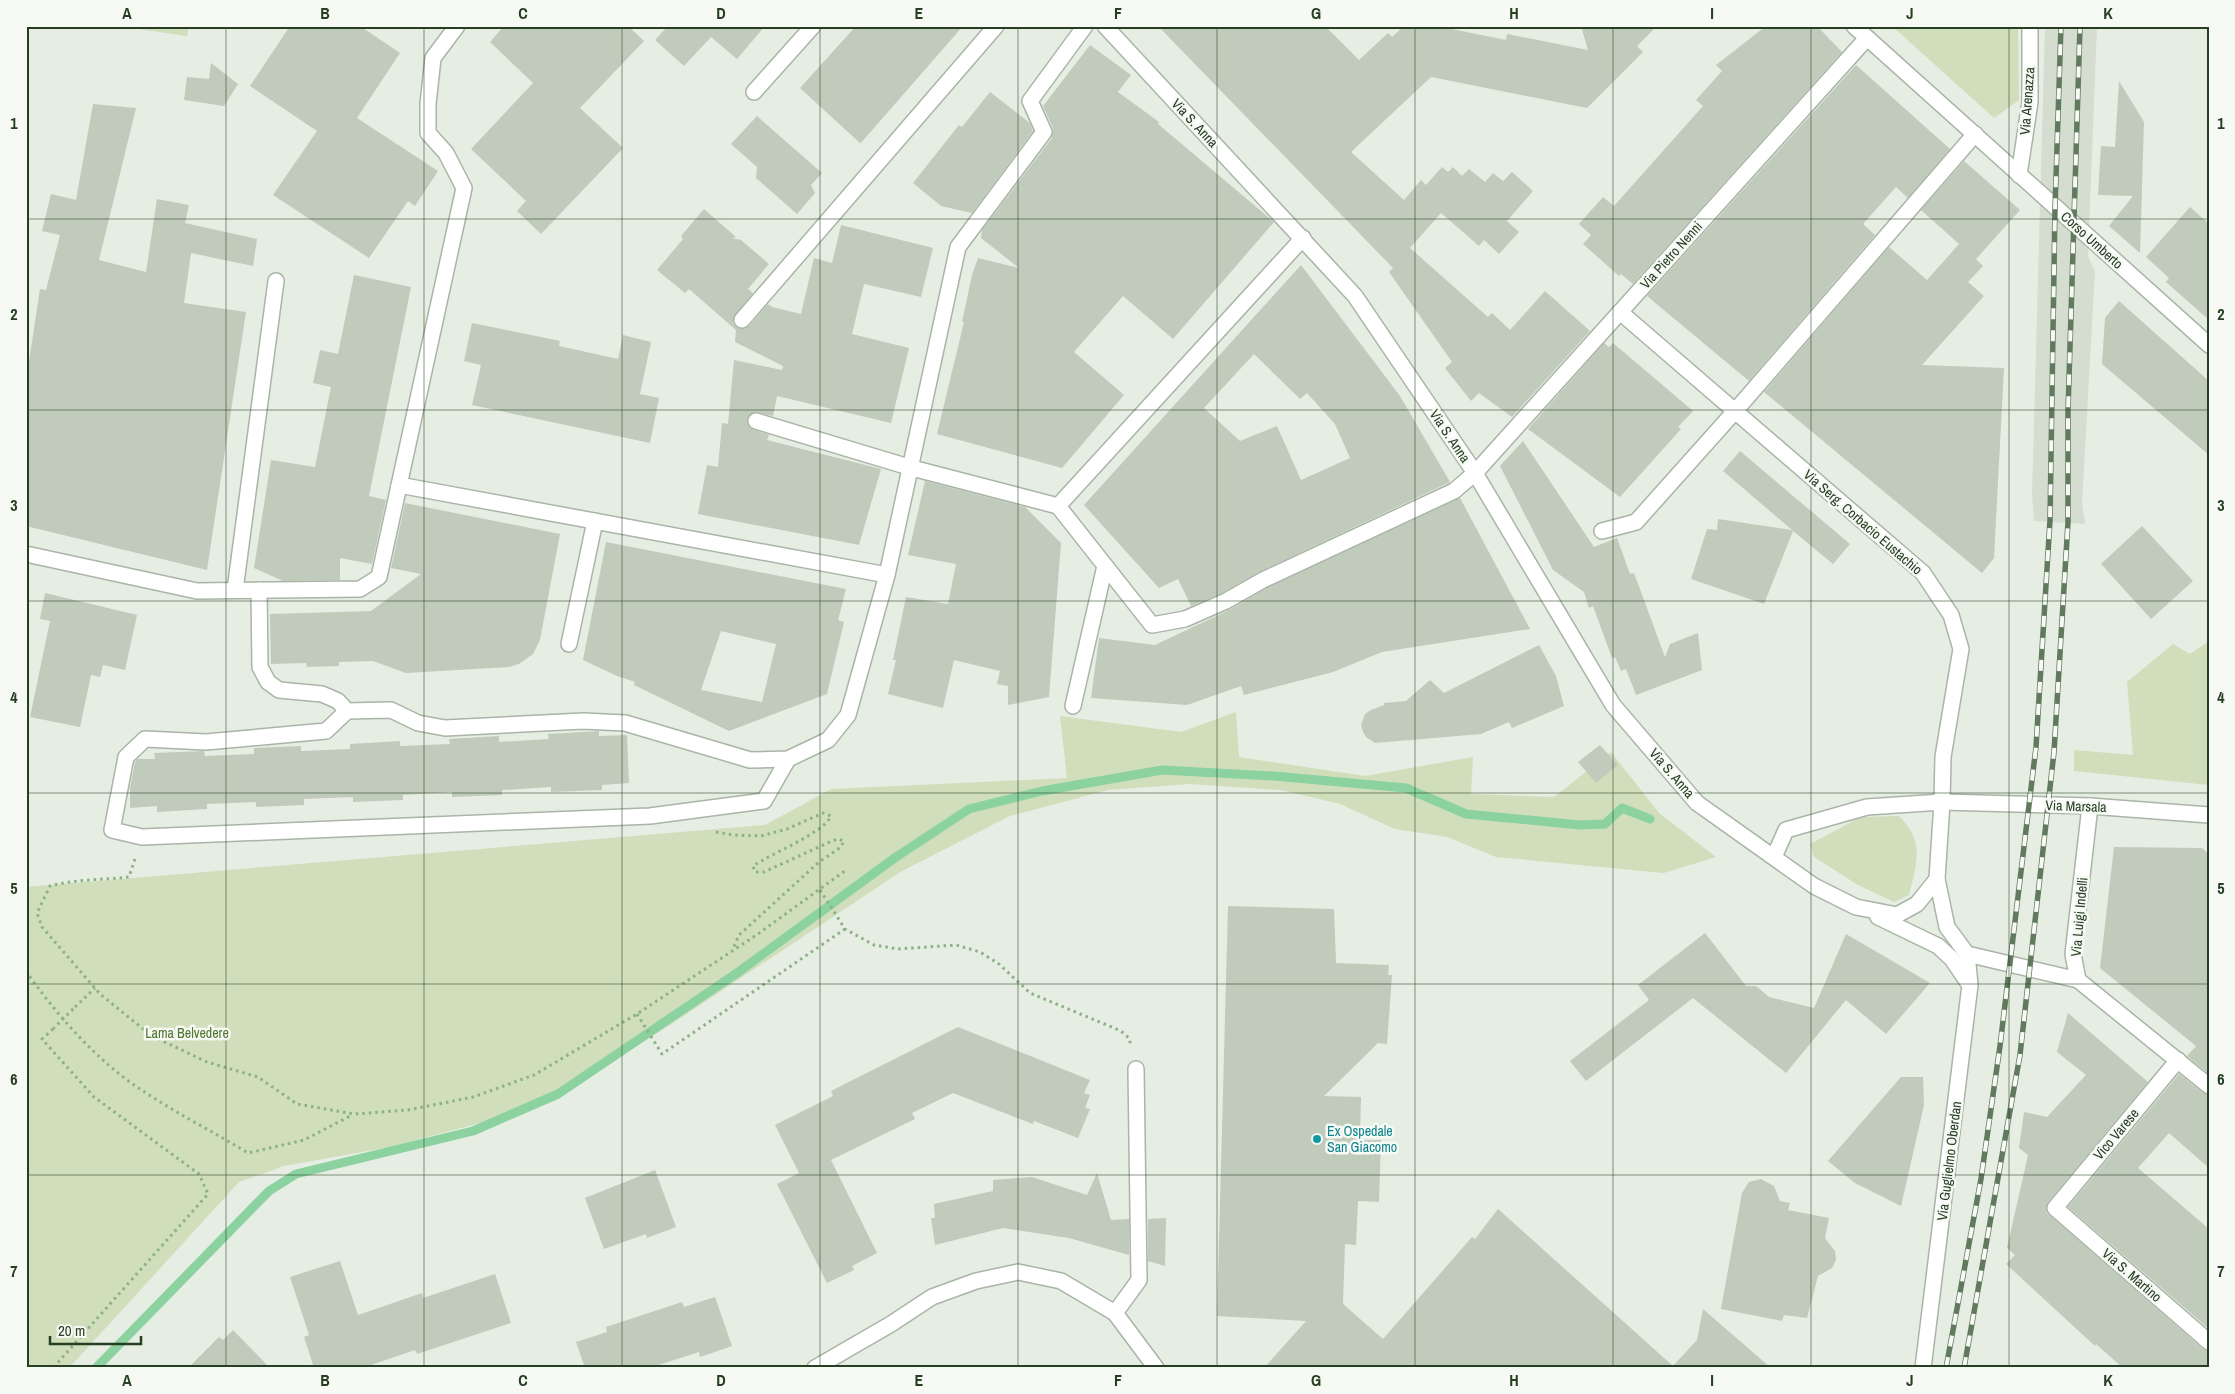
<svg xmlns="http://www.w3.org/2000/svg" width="2235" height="1394" font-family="'Archivo Narrow',sans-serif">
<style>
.built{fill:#d5ddd1}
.green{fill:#d0debc}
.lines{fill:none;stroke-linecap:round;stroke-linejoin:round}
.stream{stroke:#8bd2a0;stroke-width:9}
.building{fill:#c0cbbb;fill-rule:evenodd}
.minor-casing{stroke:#a9b5a6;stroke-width:18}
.path{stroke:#8bb184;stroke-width:3;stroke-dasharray:2.5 4;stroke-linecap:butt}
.minor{stroke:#fff;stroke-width:15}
.rail-casing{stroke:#617a5d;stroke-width:5.5}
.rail{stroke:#f6f9f4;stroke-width:4;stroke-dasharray:11;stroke-linecap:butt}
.path-bridge{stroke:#8bb184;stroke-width:3;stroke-dasharray:2.5 4;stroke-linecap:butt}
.grid{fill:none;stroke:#263f23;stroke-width:1;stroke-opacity:0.55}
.culture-dot{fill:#0f9aa8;stroke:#f6f9f4;stroke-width:2}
.labels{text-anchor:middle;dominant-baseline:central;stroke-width:5;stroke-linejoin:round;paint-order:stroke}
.street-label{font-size:14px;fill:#263f23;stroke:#f6f9f4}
.park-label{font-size:14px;fill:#4f762d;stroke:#f6f9f4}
.culture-label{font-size:14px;fill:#0d838f;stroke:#f6f9f4;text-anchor:start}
.neatline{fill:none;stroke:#263f23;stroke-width:2}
.grid-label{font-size:16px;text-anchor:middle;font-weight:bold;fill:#263f23}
</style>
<rect width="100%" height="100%" fill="#e6ede3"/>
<polygon class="built" points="2045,26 2097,26 2088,256 2095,272 2082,503 2085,524 2034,521 2032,495"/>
<g class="green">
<polygon points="117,26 189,26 187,36"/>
<polygon points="1892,26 2018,26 2019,100 1994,118"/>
<polygon points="2209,641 2209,785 2074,771 2074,750 2133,755 2127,682 2173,644 2190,654"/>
<polygon points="1236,712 1239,757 1365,776 1473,757 1471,794 1554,797 1611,752 1659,813 1716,857 1664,873 1496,857 1447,837 1395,829 1340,804 1281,790 1189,784 1108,790 1010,816 902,871 670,1025 578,1083 495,1119 390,1147 284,1166 239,1182 69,1368 26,1368 26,887 765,825 831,789 1067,778 1060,716 1181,732"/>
<path d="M1899,816C1925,842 1917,862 1909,895L1894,902L1858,885L1814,857L1810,844L1861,817Z"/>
</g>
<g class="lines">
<polyline class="stream" points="96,1368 269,1191 296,1174 473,1131 558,1094 737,973 896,857 969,809 1042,791 1162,770 1274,776 1406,788 1466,814 1580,825 1605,824 1622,808 1650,819"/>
</g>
<g class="building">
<polygon points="290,26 360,26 400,53 357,118 438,171 415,206 408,201 369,258 273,195 317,131 250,86"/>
<polygon points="504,26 628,26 644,41 580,108 623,148 541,234 517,211 526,201 471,149 533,83 490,42"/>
<polygon points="668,26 765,26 737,59 711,37 684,66 655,40"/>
<polygon points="856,26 963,26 860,144 861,142 860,143 800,88"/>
<polygon points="1158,26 1325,26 1359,60 1388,33 1392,37 1404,26 1437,26 1506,40 1507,34 1588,50 1581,26 1657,26 1637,46 1643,52 1587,108 1431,77 1351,152 1404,200 1421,180 1426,185 1442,167 1448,172 1453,167 1462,176 1469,169 1485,182 1493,173 1503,181 1512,172 1533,191 1507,221 1519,232 1499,254 1484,240 1479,246 1441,213 1410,248 1488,317 1492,313 1510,330 1545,291 1590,331 1512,417 1479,393 1471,401 1445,368 1452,362 1389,272 1393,268"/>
<polygon points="1766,26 1817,26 1842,52 1633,284 1621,274 1619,276 1583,244 1591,235 1579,224 1603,197 1614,206 1703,106 1696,100 1722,71 1716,65"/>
<polygon points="1090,45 1131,75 1118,92 1159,122 1158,124 1274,222 1173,339 1123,296 1074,352 1124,395 1062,468 937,434 964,322 962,322 972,275 978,258 1019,268 981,238 982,230 1052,138 1053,128 1043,106"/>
<polygon points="211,63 238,84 224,106 184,100 187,77 209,79"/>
<polygon points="1856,65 1950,149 1908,198 1896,187 1863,224 1875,235 1749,381 1647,296"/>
<polygon points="2119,81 2144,122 2140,253 2109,226 2133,196 2098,195 2101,146 2115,147"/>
<polygon points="990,92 1030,123 1033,131 972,213 941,206 913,183 959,125 962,127"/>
<polygon points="93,104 136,108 99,260 146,272 157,199 189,205 185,223 257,239 253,266 191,253 184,303 246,312 207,570 26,526 26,381 40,289 46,290 60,235 42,231 51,194 76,200"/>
<polygon points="757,116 822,173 811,185 815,193 797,214 756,178 757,167 731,144"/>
<polygon points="1964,161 2020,210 1976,259 1983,266 1968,282 1984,296 1922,365 2004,368 1994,558 1982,573 1764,392 1889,247 1927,280 1959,244 1921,210"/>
<polygon points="2190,207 2209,224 2209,320 2166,282 2169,278 2146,257"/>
<polygon points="704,209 736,237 732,238 741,240 769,264 748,289 753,293 733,318 733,324 741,329 749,326 768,304 772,307 801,314 814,258 832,263 841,225 933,248 921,297 864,284 852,334 909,348 891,423 777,396 773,416 754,412 747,419 750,428 769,435 767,440 881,469 859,545 698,514 707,465 718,467 722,423 728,424 734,360 782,370 783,366 735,342 736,330 689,289 685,293 657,270 683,239 681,236"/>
<path d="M1301,265L1400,396L1450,482L1259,572L1222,593L1191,606L1178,579L1159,588L1084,505ZM1254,354L1300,399L1307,393L1335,424L1350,458L1301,480L1277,426L1240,441L1204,408Z"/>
<polygon points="354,275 411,287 369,496 386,500 372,564 340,558 340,580 283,581 254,568 271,460 315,467 331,387 313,383 320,350 338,354"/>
<polygon points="2119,301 2209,381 2209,455 2102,364 2105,318"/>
<polygon points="472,323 560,341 559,346 618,359 623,335 651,342 640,394 659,398 650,443 472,405 481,365 464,361"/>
<polygon points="1604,343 1609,347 1613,343 1693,411 1678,427 1681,429 1620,497 1528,429"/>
<polygon points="1523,441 1594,547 1617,538 1630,574 1634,573 1665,657 1670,644 1698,633 1702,670 1636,695 1626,669 1621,671 1615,657 1612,658 1593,606 1589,608 1584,592 1553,570 1500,466"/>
<polygon points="1740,451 1850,544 1833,564 1793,531 1764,604 1691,579 1707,529 1717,530 1718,519 1792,530 1723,471"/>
<polygon points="925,481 1025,507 1061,543 1049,697 1008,705 1008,686 997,684 1000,671 954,660 943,708 888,694 896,660 893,660 906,597 948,604 956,564 908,555"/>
<polygon points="1460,498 1530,629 1382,652 1333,672 1244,695 1241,686 1187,705 1091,698 1099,638 1155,645 1231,609 1267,588"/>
<polygon points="405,503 560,534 540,640 533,654 519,664 509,667 406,673 373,661 339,662 339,666 307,667 306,663 271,664 270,614 371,611 421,574 391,568"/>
<polygon points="2142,526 2193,581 2151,619 2101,564"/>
<path d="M606,542L846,589L838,620L844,622L827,694L729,731L634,685L635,682L617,676L583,660ZM721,631L776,644L762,702L701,690Z"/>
<polygon points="45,593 137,615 125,670 103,665 100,677 91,675 80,727 30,717 50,621 40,619"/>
<polygon points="1539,645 1556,676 1564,706 1512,728 1509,722 1481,734 1375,743 1366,737 1363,732 1361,725 1365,714 1371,710 1384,705 1384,703 1406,701 1430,680 1444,693"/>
<polygon points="599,731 599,736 627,735 629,783 602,785 602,790 551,792 551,787 502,790 502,795 452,797 452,792 403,795 403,800 353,802 353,797 304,799 304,805 256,807 256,802 207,804 207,809 157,812 157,806 130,808 130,788 135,762 137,759 155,759 154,753 204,751 205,756 254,754 254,748 301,746 301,751 350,749 350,744 400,741 400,746 450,744 449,739 499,736 499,742 549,739 548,734"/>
<polygon points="1600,745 1618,765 1596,783 1578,762"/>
<polygon points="2114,847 2202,848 2209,854 2209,1074 2187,1056 2196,1046 2100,968"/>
<polygon points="1228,906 1334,909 1336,963 1389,965 1388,975 1392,975 1387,1044 1378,1043 1324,1096 1361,1097 1360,1140 1381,1140 1379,1202 1358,1201 1356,1245 1345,1244 1343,1304 1383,1339 1472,1237 1475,1239 1498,1209 1673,1366 1697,1340 1703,1309 1771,1368 1264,1368 1306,1321 1217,1316"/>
<polygon points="1705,933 1746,986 1756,986 1769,997 1814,1008 1846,934 1930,983 1886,1034 1846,1000 1786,1073 1693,998 1586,1081 1570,1061 1649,1000 1638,985"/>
<polygon points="2068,1013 2148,1082 2048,1202 2046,1212 2203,1349 2209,1351 2209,1368 2123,1368 2096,1344 2095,1346 2006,1264 2015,1255 2007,1248 2028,1155 2019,1148 2024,1112 2047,1117 2086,1075 2057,1052"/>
<polygon points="958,1027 1090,1080 1084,1093 1090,1095 1085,1108 1090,1109 1078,1138 1034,1121 1033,1124 953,1093 912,1113 915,1119 831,1160 877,1253 852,1266 854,1270 827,1283 777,1184 799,1173 775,1125 833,1096 831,1091"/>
<polygon points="2179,1074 2203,1093 2209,1095 2209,1168 2169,1133 2138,1168 2209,1229 2209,1329 2068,1207"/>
<polygon points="1901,1077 1923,1077 1924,1105 1901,1206 1855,1183 1828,1161"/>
<polygon points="655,1170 676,1227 647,1238 646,1234 604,1249 585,1198"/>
<polygon points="1097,1173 1111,1220 1129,1219 1129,1255 1069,1238 1003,1228 935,1245 931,1218 935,1218 934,1204 993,1191 993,1180 1032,1177 1087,1195"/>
<polygon points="1761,1179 1774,1186 1780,1201 1790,1203 1788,1210 1829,1218 1825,1238 1835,1251 1836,1260 1832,1268 1818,1276 1807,1318 1784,1315 1782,1321 1721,1309 1742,1193 1749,1182"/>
<polygon points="1166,1218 1165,1266 1148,1261 1148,1219"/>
<polygon points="340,1261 358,1315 422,1293 423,1298 495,1274 511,1323 417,1354 415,1350 362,1368 314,1368 304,1337 309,1335 290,1277"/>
<polygon points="715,1297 732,1346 700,1357 699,1352 649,1368 585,1368 576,1342 607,1332 606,1327 682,1302 684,1307"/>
<polygon points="233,1330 270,1368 188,1368 219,1337 223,1340"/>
</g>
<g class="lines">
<defs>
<g id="minor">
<polyline points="1105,26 1355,296 1475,473 1613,705 1697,803 1814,886 1856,907 1897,915 1917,904 1937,879 1942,802 1867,807 1786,830 1774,857"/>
<polyline points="1854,26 2209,345"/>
<polyline points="754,92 813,26"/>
<polyline points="2019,175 2030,102 2030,26"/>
<polyline points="1303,238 1058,506 1152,625 1185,619 1226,601 1263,580 1454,491 1475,473 1867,38"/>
<polyline points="1620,312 1923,573 1951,615 1961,649 1943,757 1942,802 2090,806 2209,815"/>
<polyline points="742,320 996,26"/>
<polyline points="756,421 912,468 1058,506"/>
<polyline points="399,485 887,575"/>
<polyline points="1602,531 1636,522 1736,410 1975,134"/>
<polyline points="26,554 197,591 360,589 379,577 464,188 446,153 428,133 428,104 433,58 457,26"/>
<polyline points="235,590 276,281"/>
<polyline points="259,590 260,667 268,682 279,690 322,694 338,701 347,711 391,710 418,723 445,728 583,721 625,723 750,760 788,759 828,740 848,715 887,575 958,247 1044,132 1030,101 1085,26"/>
<polyline points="569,644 595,521"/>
<polyline points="1073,706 1105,566"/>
<polyline points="347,711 326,731 206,742 145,739 126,757 112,830 142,837 650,816 764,801 788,759"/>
<polyline points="2090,806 2073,954 2078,980 2209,1086"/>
<polyline points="1937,879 1947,927 1967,954 2078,980"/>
<polyline points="1878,917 1938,946 1952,959 1969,984"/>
<polyline points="2178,1060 2055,1208 2209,1342"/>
<polyline points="1115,1313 1139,1280 1136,1069"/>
<polyline points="815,1368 891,1324 932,1297 976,1281 1018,1272 1061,1281 1115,1313 1156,1368"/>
<polyline points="1923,1368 1970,985 1967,954"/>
</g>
</defs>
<use href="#minor" class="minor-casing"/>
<g class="path">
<path d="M716,832L733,835L761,836L787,829L823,813L831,816C824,833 770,854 753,866L755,872H764L832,841L838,839L844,841L841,847L819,862L739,935L733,949"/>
<path d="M135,859L129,877C103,880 75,879 50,886L37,913L42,927L100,994L152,1036L207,1062L258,1077L297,1104L354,1114L408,1110L473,1097L534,1075L637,1014L758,934L846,870"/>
<polyline points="820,890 845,929 874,945 898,949 956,945 980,952 999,964 1030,993 1121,1031 1129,1038 1131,1046"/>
<path d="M26,971C55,1013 97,1061 140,1089C174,1112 212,1131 248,1153L304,1140L352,1115"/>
<polyline points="75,1007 95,988"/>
<polyline points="637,1014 662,1054 845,929"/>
<polyline points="53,1029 42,1039 94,1097 199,1174 208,1194 53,1368"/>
</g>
<use href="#minor" class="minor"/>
<defs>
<g id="rail">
<polyline points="1946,1368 1981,1179 2000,1046 2036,747 2050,520 2055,208 2061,26"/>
<polyline points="1964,1368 2020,1055 2054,752 2068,522 2068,411 2080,26"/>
</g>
</defs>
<use href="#rail" class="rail-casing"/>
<use href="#rail" class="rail"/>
<polyline class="path-bridge" points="53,1029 75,1007"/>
</g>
<path class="grid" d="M226,26V1368M424,26V1368M622,26V1368M820,26V1368M1018,26V1368M1217,26V1368M1415,26V1368M1613,26V1368M1811,26V1368M2009,26V1368M26,219H2209M26,410H2209M26,601H2209M26,793H2209M26,984H2209M26,1175H2209"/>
<circle class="culture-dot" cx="1317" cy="1139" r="5"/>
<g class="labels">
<g class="street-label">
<text transform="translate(2027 101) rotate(-86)">Via Arenazza</text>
<text transform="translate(1195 123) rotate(47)">Via S. Anna</text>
<text transform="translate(2092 240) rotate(42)">Corso Umberto</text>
<text transform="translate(1671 255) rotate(-48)">Via Pietro Nenni</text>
<text transform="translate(1450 436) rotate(56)">Via S. Anna</text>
<text transform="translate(1863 522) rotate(41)">Via Serg. Corbacio Eustachio</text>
<text transform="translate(1672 773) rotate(49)">Via S. Anna</text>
<text transform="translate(2076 806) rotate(2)">Via Marsala</text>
<text transform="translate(2079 917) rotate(-85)">Via Luigi Indelli</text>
<text transform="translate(2116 1134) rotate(-50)">Vico Varese</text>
<text transform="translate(1949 1161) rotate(-83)">Via Guglielmo Oberdan</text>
<text transform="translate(2132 1275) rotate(41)">Via S. Martino</text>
</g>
<g class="park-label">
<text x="187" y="1033">Lama Belvedere</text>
</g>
<g class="culture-label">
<text x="1327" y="1131">Ex Ospedale<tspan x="1327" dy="16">San Giacomo</tspan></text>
</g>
</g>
<rect width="2235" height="1394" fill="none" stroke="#f6f9f4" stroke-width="55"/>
<path d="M50 1336v8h91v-8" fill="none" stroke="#263f23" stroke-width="2.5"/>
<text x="58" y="1336" font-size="15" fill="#263f23" stroke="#f6f9f4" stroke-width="4" paint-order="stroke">20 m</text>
<rect x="28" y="28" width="2180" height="1338" class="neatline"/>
<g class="grid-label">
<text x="127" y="19">A</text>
<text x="325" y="19">B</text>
<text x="523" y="19">C</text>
<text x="721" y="19">D</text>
<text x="919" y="19">E</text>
<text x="1118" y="19">F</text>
<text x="1316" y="19">G</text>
<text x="1514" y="19">H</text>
<text x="1712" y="19">I</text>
<text x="1910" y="19">J</text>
<text x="2108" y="19">K</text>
<text x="14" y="129">1</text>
<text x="2221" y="129">1</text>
<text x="14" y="320">2</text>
<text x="2221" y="320">2</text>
<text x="14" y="511">3</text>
<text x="2221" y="511">3</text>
<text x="14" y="703">4</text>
<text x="2221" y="703">4</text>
<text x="14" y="894">5</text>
<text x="2221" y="894">5</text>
<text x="14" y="1085">6</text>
<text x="2221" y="1085">6</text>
<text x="14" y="1277">7</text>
<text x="2221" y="1277">7</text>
<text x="127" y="1386">A</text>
<text x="325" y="1386">B</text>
<text x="523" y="1386">C</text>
<text x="721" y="1386">D</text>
<text x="919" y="1386">E</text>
<text x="1118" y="1386">F</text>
<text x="1316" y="1386">G</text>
<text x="1514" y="1386">H</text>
<text x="1712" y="1386">I</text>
<text x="1910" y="1386">J</text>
<text x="2108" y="1386">K</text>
</g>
</svg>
